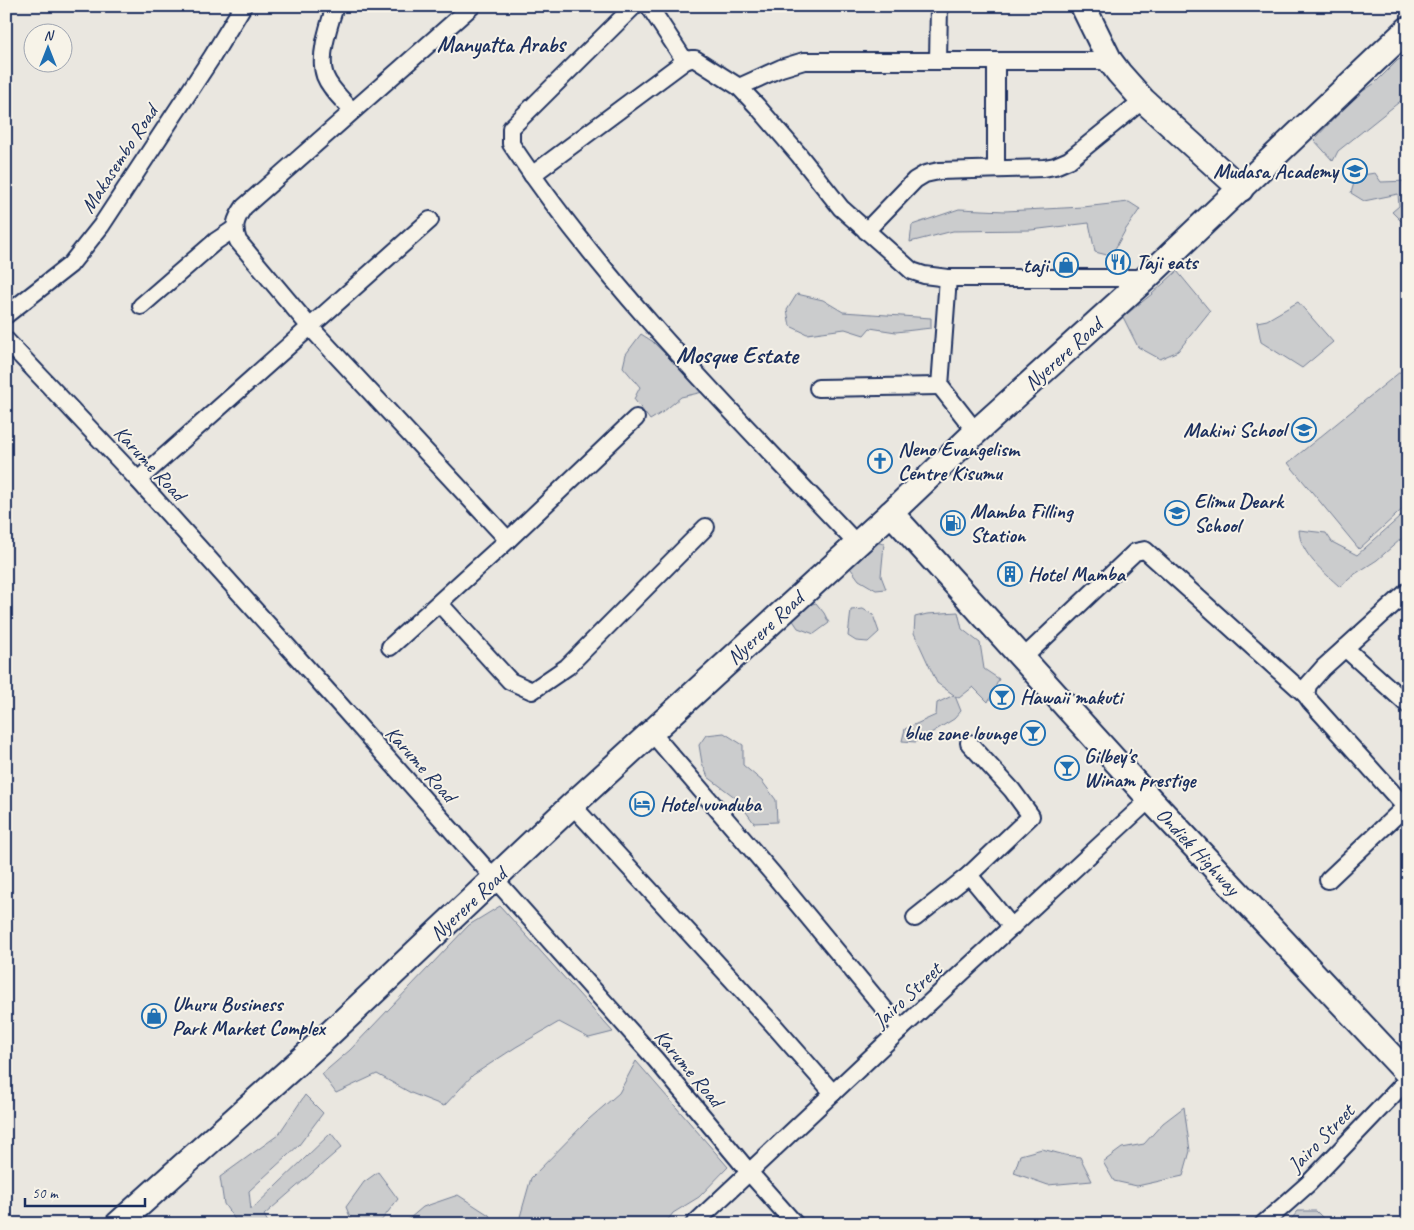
<svg xmlns="http://www.w3.org/2000/svg" width="1414" height="1230" font-family="Caveat,sans-serif">
<style>
.green{fill:#cbcccd;stroke:#737e96}
.lines{fill:none;stroke-linecap:round;stroke-linejoin:round}
.street-casing{stroke:#1b2f5e;stroke-width:20}
.secondary-casing{stroke:#1b2f5e;stroke-width:28}
.street{stroke:#f7f3e8;stroke-width:16}
.secondary{stroke:#f7f3e8;stroke-width:24}
.labels{text-anchor:middle;dominant-baseline:central;stroke-width:4;stroke-linejoin:round;paint-order:stroke}
.street-label{font-size:21px;fill:#1b2f5e;stroke:#f7f3e8}
.poi-label{font-size:21px;font-weight:bold;fill:#1b2f5e;stroke:#f7f3e8;text-anchor:start}
.neighbourhood-label{font-size:22px;font-weight:bold;fill:#1b2f5e;stroke:#f7f3e8}
.quarter-label{font-size:24px;font-weight:bold;fill:#1b2f5e;stroke:#f7f3e8}
</style>
<rect width="100%" height="100%" fill="#eae7e0"/>
<filter id="ink" filterUnits="userSpaceOnUse"><feTurbulence type="fractalNoise" baseFrequency=".02" numOctaves="2"/><feDisplacementMap in="SourceGraphic" scale="10" xChannelSelector="R" yChannelSelector="G"/><feConvolveMatrix kernelMatrix="1 2 1 2 8 2 1 2 1" color-interpolation-filters="sRGB"/></filter>
<g filter="url(#ink)">
<g class="green">
<polygon points="1408,56 1408,95 1338,151 1333,161 1314,140 1354,97 1375,83 1398,60"/>
<polygon points="1375,173 1381,182 1408,181 1408,222 1405,225 1392,212 1399,206 1398,194 1364,201 1351,193 1356,176"/>
<polygon points="1129,202 1140,209 1126,229 1111,256 1095,252 1089,223 1031,230 953,231 910,242 912,225 959,209 1005,211 1083,207"/>
<polygon points="1177,271 1210,311 1178,351 1160,359 1138,347 1123,317 1152,294"/>
<polygon points="797,294 823,300 843,312 931,318 931,328 896,332 870,328 864,335 845,329 807,334 790,326 787,310"/>
<polygon points="1298,302 1333,342 1302,368 1261,342 1257,322 1267,320"/>
<polygon points="641,334 652,341 703,392 681,397 663,412 650,420 634,399 640,387 623,367 626,354"/>
<polygon points="1406,367 1408,369 1408,504 1359,549 1288,463"/>
<path d="M1408,510V533L1377,560L1355,574L1340,587C1324,572 1300,554 1299,530L1326,533L1332,542L1357,555Z"/>
<polygon points="872,541 884,544 881,576 886,589 876,590 859,580 848,565"/>
<polygon points="816,603 824,613 829,623 814,634 798,628 792,619 804,606"/>
<polygon points="863,609 873,615 879,632 868,642 856,641 848,636 851,610"/>
<polygon points="958,612 962,629 980,643 984,669 999,679 988,702 973,687 959,698 955,696 961,711 954,719 916,742 902,741 905,729 936,715 937,703 954,695 937,683 914,633 915,617 927,614"/>
<polygon points="724,733 743,745 743,765 762,781 776,800 777,822 754,823 736,798 708,777 702,763 699,745 706,735"/>
<polygon points="500,906 613,1032 589,1038 559,1022 516,1047 473,1075 444,1106 411,1093 377,1074 336,1093 322,1074 350,1050 469,925"/>
<polygon points="636,1061 728,1167 699,1197 673,1213 665,1224 518,1224 531,1178 589,1119 619,1093"/>
<polygon points="305,1095 323,1113 299,1145 249,1191 251,1210 331,1133 342,1147 264,1215 269,1224 238,1224 224,1204 220,1177 278,1135"/>
<polygon points="1184,1107 1190,1151 1183,1176 1137,1186 1114,1181 1103,1162 1122,1148 1144,1144 1163,1123"/>
<polygon points="1042,1149 1065,1155 1080,1157 1092,1181 1048,1185 1014,1173 1020,1155"/>
<polygon points="378,1172 398,1199 381,1221 376,1224 353,1224 346,1207 364,1182"/>
<polygon points="458,1195 489,1215 495,1224 403,1224 423,1207"/>
<polygon points="1298,1211 1316,1211 1329,1224 1287,1224"/>
</g>
<g class="lines">
<defs>
<g id="street">
<path d="M335,6C329,25 318,57 325,76C330,89 343,100 352,111"/>
<path d="M472,6L244,207C235,220 233,226 238,241L310,327L508,540"/>
<path d="M634,6L511,128V144C609,291 736,415 857,544"/>
<polyline points="649,6 685,61"/>
<polyline points="938,61 939,6"/>
<polyline points="996,61 996,169"/>
<polyline points="739,87 781,68 804,61 1110,61"/>
<polyline points="532,175 685,61 691,59 695,59 739,87 757,106 799,155 841,208 912,271 924,275 948,278 1146,278"/>
<polyline points="866,231 915,180 925,174 939,171 1044,168 1055,166 1069,160 1143,100"/>
<polyline points="948,278 940,386 976,432"/>
<polyline points="141,306 216,241 234,229"/>
<polyline points="6,315 70,265 101,226 212,57 243,6"/>
<polyline points="6,340 138,480 333,697 656,1060 749,1172 795,1224"/>
<polyline points="818,388 940,386"/>
<polyline points="138,480 430,220"/>
<polyline points="1408,591 1323,668 1308,685 1306,695 1310,701 1408,810"/>
<polyline points="439,603 510,681 532,691 567,667 706,527"/>
<polyline points="390,647 508,540 636,418"/>
<polyline points="1345,648 1408,705"/>
<polyline points="1022,659 1135,552 1145,550 1306,695"/>
<polyline points="652,733 772,873 901,1029"/>
<polyline points="572,805 770,1021 833,1093"/>
<polyline points="969,875 1012,927"/>
<polyline points="1328,880 1405,807"/>
<polyline points="915,918 969,875 1031,816 1012,790 969,743"/>
<polyline points="694,1224 901,1029 1150,799"/>
<polyline points="1263,1224 1308,1184 1408,1079"/>
</g>
<g id="secondary">
<polyline points="1083,6 1110,61 1119,73 1143,100 1241,189"/>
<polyline points="891,513 1150,799 1408,1074"/>
<polyline points="118,1224 323,1040 572,805 891,513 976,432 1146,278 1408,29"/>
</g>
</defs>
<use href="#street" class="street-casing"/>
<use href="#secondary" class="secondary-casing"/>
<use href="#street" class="street"/>
<use href="#secondary" class="secondary"/>
</g>
</g>
<defs>
<symbol id="school-ring" viewBox="-11 -11 22 22"><circle r="9.5" fill="#f7f3e8" stroke="#1f6fb2" stroke-width="1.5"/><path d="M0-5L7-2L0 1L-7-2ZM-4 1L0 2.5L4 1V4Q0 6-4 4Z" fill="#1f6fb2"/></symbol>
<symbol id="restaurant-ring" viewBox="-11 -11 22 22"><circle r="9.5" fill="#f7f3e8" stroke="#1f6fb2" stroke-width="1.5"/><path d="M-5-6h1v4h1v-4h1v4h1v-4h1v5L-1.5 .5V6h-2V.5L-5-1ZM5-6V6H3V1.5H1.5Q1.5-4 5-6Z" fill="#1f6fb2"/></symbol>
<symbol id="shop-ring" viewBox="-11 -11 22 22"><circle r="9.5" fill="#f7f3e8" stroke="#1f6fb2" stroke-width="1.5"/><path d="M-5-2.5h2.3a2.7 3.5 0 0 1 5.4 0H5L5.5 6h-11ZM-1.5-2.5h3a1.5 2.3 0 0 0-3 0Z" fill="#1f6fb2"/></symbol>
<symbol id="church-ring" viewBox="-11 -11 22 22"><circle r="9.5" fill="#f7f3e8" stroke="#1f6fb2" stroke-width="1.5"/><path d="M-1.2-6h2.4v3.5h3.3v2.4h-3.3V6h-2.4V-.1h-3.3v-2.4h3.3Z" fill="#1f6fb2"/></symbol>
<symbol id="fuel-ring" viewBox="-11 -11 22 22"><circle r="9.5" fill="#f7f3e8" stroke="#1f6fb2" stroke-width="1.5"/><path d="M-5.5-6h7V0h2V4h1.3V-2.5L3-4.5l.8-.8L6-3V5H2.5V1h-1V6h-7ZM-4.2-4.7v3.2H.2V-4.7Z" fill="#1f6fb2"/></symbol>
<symbol id="building-ring" viewBox="-11 -11 22 22"><circle r="9.5" fill="#f7f3e8" stroke="#1f6fb2" stroke-width="1.5"/><path d="M-4-6H4V6H1V3H-1V6H-4ZM-2.5-4.3h1.7v1.8h-1.7ZM.8-4.3h1.7v1.8H.8ZM-2.5-1h1.7V.8h-1.7ZM.8-1h1.7V.8H.8Z" fill="#1f6fb2"/></symbol>
<symbol id="bar-ring" viewBox="-11 -11 22 22"><circle r="9.5" fill="#f7f3e8" stroke="#1f6fb2" stroke-width="1.5"/><path d="M-6-5H6L.8 .8V4.5H3.5V6h-7V4.5H-.8V.8Z" fill="#1f6fb2"/></symbol>
<symbol id="hotel-ring" viewBox="-11 -11 22 22"><circle r="9.5" fill="#f7f3e8" stroke="#1f6fb2" stroke-width="1.5"/><path d="M-6-4.5h1.5V1H6V5H4.5V3h-9V5H-6ZM-4 0a1.8 1.8 0 1 1 3.6 0ZM.5 0V-2.5h3Q6-2.5 6 0Z" fill="#1f6fb2"/></symbol>
</defs>
<g fill-rule="evenodd">
<use href="#school-ring" x="1341" y="157" width="28" height="28"/>
<use href="#restaurant-ring" x="1104" y="248" width="28" height="28"/>
<use href="#shop-ring" x="1052" y="251" width="28" height="28"/>
<use href="#school-ring" x="1290" y="416" width="28" height="28"/>
<use href="#church-ring" x="866" y="447" width="28" height="28"/>
<use href="#school-ring" x="1163" y="499" width="28" height="28"/>
<use href="#fuel-ring" x="939" y="509" width="28" height="28"/>
<use href="#building-ring" x="996" y="560" width="28" height="28"/>
<use href="#bar-ring" x="988" y="683" width="28" height="28"/>
<use href="#bar-ring" x="1019" y="719" width="28" height="28"/>
<use href="#bar-ring" x="1053" y="754" width="28" height="28"/>
<use href="#hotel-ring" x="628" y="790" width="28" height="28"/>
<use href="#shop-ring" x="140" y="1002" width="28" height="28"/>
</g>
<g class="labels">
<g class="street-label">
<text transform="translate(119 159) rotate(-57)">Makasembo Road</text>
<text transform="translate(1063 354) rotate(-42)">Nyerere Road</text>
<text transform="translate(150 463) rotate(47)">Karume Road</text>
<text transform="translate(765 628) rotate(-43)">Nyerere Road</text>
<text transform="translate(421 764) rotate(48)">Karume Road</text>
<text transform="translate(1198 851) rotate(47)">Ondiek Highway</text>
<text transform="translate(468 904) rotate(-43)">Nyerere Road</text>
<text transform="translate(907 995) rotate(-43)">Jairo Street</text>
<text transform="translate(689 1068) rotate(50)">Karume Road</text>
<text transform="translate(1321 1138) rotate(-46)">Jairo Street</text>
</g>
<g class="poi-label">
<text x="1338" y="171" text-anchor="end">Mudasa Academy</text>
<text x="1136" y="262">Taji eats</text>
<text x="1048" y="265" text-anchor="end">taji</text>
<text x="1286" y="430" text-anchor="end">Makini School</text>
<text x="898" y="449">Neno Evangelism<tspan x="898" dy="24">Centre Kisumu</tspan></text>
<text x="1194" y="501">Elimu Deark<tspan x="1194" dy="24">School</tspan></text>
<text x="970" y="511">Mamba Filling<tspan x="970" dy="24">Station</tspan></text>
<text x="1028" y="574">Hotel Mamba</text>
<text x="1020" y="697">Hawaii makuti</text>
<text x="1016" y="733" text-anchor="end">blue zone lounge</text>
<text x="1084" y="756">Gilbey's<tspan x="1084" dy="24">Winam prestige</tspan></text>
<text x="660" y="804">Hotel vunduba</text>
<text x="172" y="1004">Uhuru Business<tspan x="172" dy="24">Park Market Complex</tspan></text>
</g>
<g class="neighbourhood-label">
<text x="501" y="45">Manyatta Arabs</text>
</g>
<g class="quarter-label">
<text x="737" y="355">Mosque Estate</text>
</g>
</g>
<rect width="1414" height="1230" fill="none" stroke="#f7f3e8" stroke-width="25"/>
<rect x="12" y="12" width="1389" height="1205" fill="none" stroke="#1b2f5e" stroke-width="2" filter="url(#ink)"/>
<g transform="translate(48 48)"><circle r="24" fill="#f7f3e8" stroke="#9fa5b1"/>
<path d="M0-4L9 19L0 12L-9 19Z" fill="#1f6fb2"/>
<text y="-8" font-size="14" font-weight="bold" text-anchor="middle" fill="#1b2f5e">N</text>
</g>
<path d="M25 1198v8h120v-8" fill="none" stroke="#1b2f5e" stroke-width="2.5"/>
<text x="32" y="1198" font-size="15" fill="#1b2f5e" stroke="#f7f3e8" stroke-width="4" paint-order="stroke">50 m</text>
</svg>
